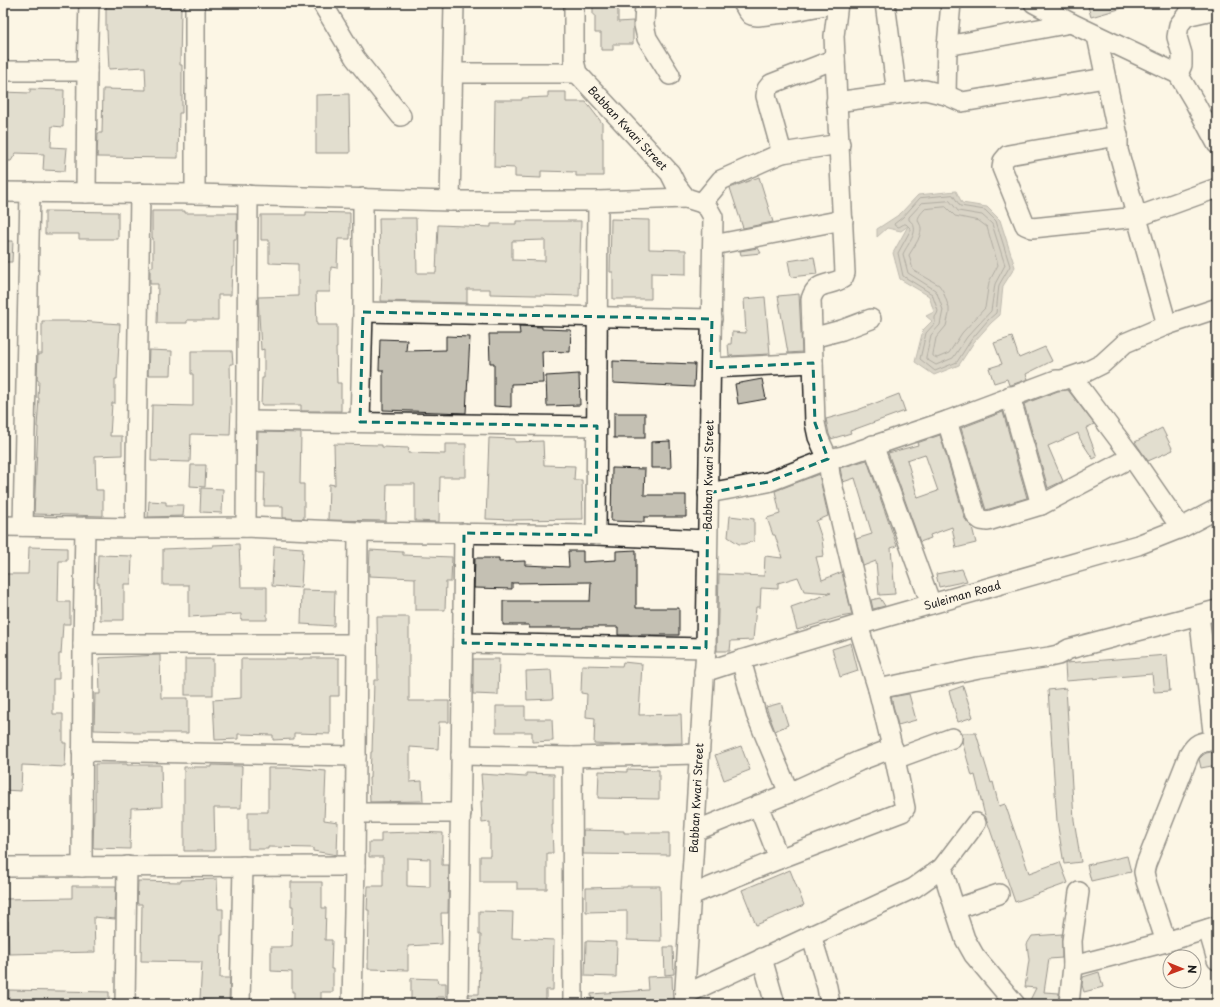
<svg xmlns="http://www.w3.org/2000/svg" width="1220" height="1007" font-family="'Playpen Sans',sans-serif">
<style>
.water{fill:#b0aba1;stroke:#75726c}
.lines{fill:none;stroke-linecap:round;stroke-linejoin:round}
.shore{stroke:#575551;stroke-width:1}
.building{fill:#c4c0b3;stroke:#1c1c1c;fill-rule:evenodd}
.minor-casing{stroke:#1c1c1c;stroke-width:22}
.minor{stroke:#fcf5e5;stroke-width:19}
.marked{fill:none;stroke:#0f766e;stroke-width:3;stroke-dasharray:8 5;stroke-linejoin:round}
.labels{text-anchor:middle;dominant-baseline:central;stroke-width:3;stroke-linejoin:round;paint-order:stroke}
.street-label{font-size:11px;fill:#1c1c1c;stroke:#fcf5e5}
</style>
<rect width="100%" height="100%" fill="#fcf5e5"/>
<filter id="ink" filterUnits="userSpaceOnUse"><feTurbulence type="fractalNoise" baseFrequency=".025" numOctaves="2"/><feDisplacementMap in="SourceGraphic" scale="8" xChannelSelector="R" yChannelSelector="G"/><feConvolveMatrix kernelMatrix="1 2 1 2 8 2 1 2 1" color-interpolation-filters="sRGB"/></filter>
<g filter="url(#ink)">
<polygon class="water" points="956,191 962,203 987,207 1000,220 1015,267 1003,286 1000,315 991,323 974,342 959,365 934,375 915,362 923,330 932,321 926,316 934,312 929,296 900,279 893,253 908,226 901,231 887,228 877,237 877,229 900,214 918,195"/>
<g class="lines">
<g class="shore">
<polygon points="953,195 960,206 985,210 996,221 1010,266 999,285 996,313 988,320 971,340 957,362 935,371 920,359 926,333 935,323 935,317 937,314 938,311 932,294 903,276 898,253 910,231 910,228 906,224 904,224 899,227 895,226 894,224 903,217 920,198"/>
<path d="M950,201L958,211L982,215L992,224L1005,265L995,284L991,311L967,337L953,358L936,365L926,359V357L931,335L940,325L943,310L937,293L935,290L908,273L903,254C908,243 922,229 909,220V217L922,203Z"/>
<path d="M946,207L955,216L979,221L987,227L998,265L989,282L985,308L962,333L949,353L937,358L933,356V354L936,338L946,326L949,314V308L943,291L939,285L913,270L909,255C913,248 918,242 920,235C925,220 910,224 925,209Z"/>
</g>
</g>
<g class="building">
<polygon points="593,3 618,3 618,22 633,21 633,44 613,44 613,50 601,50 601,33 595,33 595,15 593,15"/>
<polygon points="1087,3 1130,3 1130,6 1091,17"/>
<polygon points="106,6 181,8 180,65 182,65 182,113 179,113 178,158 97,157 98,133 102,133 103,89 146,90 145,67 109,69 107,30 106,30"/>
<polygon points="30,89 64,90 63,127 52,126 51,147 67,148 65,171 43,170 44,154 16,153 11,161 3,161 3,92 30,93"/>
<polygon points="548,92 566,92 566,102 586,102 602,123 602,138 603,138 603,176 576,176 576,172 541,171 541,178 515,177 515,168 494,167 495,100 522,100 522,98 548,97"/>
<polygon points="349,94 350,153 316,153 316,95"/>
<polygon points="759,177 773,222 743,228 730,188"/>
<polygon points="45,211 118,212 118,239 79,239 79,234 45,234"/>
<polygon points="152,211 185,211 185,213 237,213 237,239 234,239 234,267 232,267 231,295 218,295 218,320 187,320 187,323 157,323 158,284 150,284 150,267 153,267 153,238 152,238"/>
<polygon points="306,212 350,213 350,239 338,239 337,268 331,267 330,292 316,292 317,325 337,325 337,348 336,348 337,383 341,383 341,411 301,411 301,405 261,405 262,378 264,378 264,349 261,350 258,297 298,296 298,264 269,263 269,240 261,240 261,215 306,215"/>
<path d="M379,218H416L417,273H436L438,225L491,227V224H516V221H581L579,296L490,294V289H467V303L381,301L382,267H380ZM545,240V261L512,260V241Z"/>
<polygon points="611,219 649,220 649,249 686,250 686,274 651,273 651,299 613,299 613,272 610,272"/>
<polygon points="3,241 13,241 12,262 3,262"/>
<polygon points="758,248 761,253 741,255 740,251"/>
<polygon points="814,257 817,274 791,277 788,261"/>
<polygon points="799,294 802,352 788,353 778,296"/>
<polygon points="765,297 770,354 729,356 728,344 731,344 732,332 746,333 744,299"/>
<polygon points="42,321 80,321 120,324 117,379 115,379 115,403 112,403 110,436 122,436 122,455 95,456 96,490 103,490 103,516 34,514 38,427 37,427 39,398 38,398 39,380 37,380 38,354 42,354"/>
<polygon points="519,326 542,327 542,329 571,330 570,352 542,351 543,383 511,384 511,407 494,406 494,363 490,363 489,334 520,334"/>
<polygon points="446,336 470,337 466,413 383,410 383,370 379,370 380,339 407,340 406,351 446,350"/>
<polygon points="1012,337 1019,358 1045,347 1052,361 1026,374 1028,379 1011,385 1009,385 1007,379 994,383 989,368 1002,364 994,343"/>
<polygon points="149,350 172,351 171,375 148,375"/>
<polygon points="191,351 232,351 233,364 230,364 231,409 230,435 191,434 190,462 151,461 152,405 193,406 193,374 191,374"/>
<polygon points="613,361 695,364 694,387 613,383"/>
<polygon points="579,374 580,405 547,406 546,376"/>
<polygon points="762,379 766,399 738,404 735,384"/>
<polygon points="1068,390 1094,424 1086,428 1097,457 1093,459 1080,439 1078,433 1048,446 1063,481 1048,488 1024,404 1058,391"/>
<polygon points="899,394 905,411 850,431 851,433 831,439 829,434 826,419 855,411"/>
<polygon points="1003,412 1027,498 986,510 961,428"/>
<rect x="614" y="413" width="31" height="25"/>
<polygon points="1162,428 1173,450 1148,461 1135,442"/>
<polygon points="258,432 301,433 300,484 304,484 304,519 283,518 283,506 264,506 265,472 257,472"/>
<path d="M940,435L965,519L972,527L976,543L956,548L952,527L930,535L931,538L920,542L888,453L918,445L917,443ZM925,454L938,491L918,498L907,460Z"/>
<polygon points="489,438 515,439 515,442 543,441 544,465 575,466 574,480 582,480 583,519 513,520 486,519"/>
<polygon points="670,441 671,468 651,468 651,442"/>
<polygon points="334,444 382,445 382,447 409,448 408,453 445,454 445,444 466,444 466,477 440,477 439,522 415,521 415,484 387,484 386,521 328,520 329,484 335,485"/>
<polygon points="867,460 897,546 891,548 895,594 879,595 876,561 863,566 856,539 872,534 855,478 843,482 841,473 840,468"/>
<polygon points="191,465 206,465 205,487 190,486"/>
<polygon points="612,468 645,469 644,495 686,495 686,517 644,517 644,522 611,521"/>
<polygon points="819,474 828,516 816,521 822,539 824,556 816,557 822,580 842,572 852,615 840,617 797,630 791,607 831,593 804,591 798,577 778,583 778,589 761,588 760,607 756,607 753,640 731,641 730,651 717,651 719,574 764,576 765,556 782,558 775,535 773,535 767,518 780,514 775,491"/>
<polygon points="201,488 223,489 222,513 200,512"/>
<polygon points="149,501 166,502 166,505 184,505 183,516 148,517"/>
<polygon points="730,516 754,519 754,541 744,544 739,544 728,537"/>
<polygon points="239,544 241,587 267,587 267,620 241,620 241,614 189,617 189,585 163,585 163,549 187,548 213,547 213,545"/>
<polygon points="274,546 303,548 301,588 272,586"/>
<polygon points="29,547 67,548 67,561 59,561 58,602 70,602 70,624 63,624 61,654 59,654 59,679 53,679 53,714 63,714 63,743 66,743 65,767 22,765 21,791 3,790 3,574 28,574"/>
<polygon points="370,550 403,552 403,555 452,557 451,582 446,582 445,610 415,610 415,578 369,576"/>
<polygon points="636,550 636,608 679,608 679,635 618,635 618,627 583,627 583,628 529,628 529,625 503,625 503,601 590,601 591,582 512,583 512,589 474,588 475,558 499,558 499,562 525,561 525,565 569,567 568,551 583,551 583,562 616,560 616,551"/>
<polygon points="98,555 132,556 131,584 124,584 124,620 100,620 99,583 97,583"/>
<polygon points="962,569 967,581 939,587 936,574"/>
<polygon points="302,590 335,591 334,626 301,624"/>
<polygon points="880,598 885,606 873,609 871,600"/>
<polygon points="377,617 409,617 409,701 449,701 449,722 439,722 438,749 410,747 410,782 422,781 423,801 370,802 369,778 370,778 371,752 372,752 374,680 378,680"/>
<polygon points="851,643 858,671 840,677 832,649"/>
<polygon points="160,655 161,698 188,698 188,733 133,733 133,731 94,730 95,694 100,694 99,658"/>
<polygon points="1167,655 1170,691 1154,692 1152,674 1066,681 1065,664 1066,663"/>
<polygon points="303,658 339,658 339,696 330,696 330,734 294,733 294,739 273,740 273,735 238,734 238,739 215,740 213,700 241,698 241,659 303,659"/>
<rect x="185" y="659" width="28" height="36"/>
<polygon points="473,659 499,659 498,695 473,694"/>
<polygon points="623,662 642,664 639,715 681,714 682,743 615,745 594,744 595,718 586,717 587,694 581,693 582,665 622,666"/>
<polygon points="551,670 553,699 527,700 526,671"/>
<polygon points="963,686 973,717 958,722 949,691"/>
<polygon points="1066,688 1074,820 1081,862 1064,864 1057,821 1048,690"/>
<polygon points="909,694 916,720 898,725 891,697"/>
<polygon points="781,703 788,725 775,731 766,707"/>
<polygon points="496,706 525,706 525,719 552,719 553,741 532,742 532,732 496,732"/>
<polygon points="961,733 976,733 991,783 993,782 999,806 1005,804 1029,873 1060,862 1068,883 1015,902 984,812 975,775 972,776 962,741 962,735"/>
<polygon points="741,746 750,770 724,780 715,755"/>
<polygon points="1217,751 1217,765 1201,768 1199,759 1203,755 1206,753"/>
<polygon points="95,764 127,764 127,765 161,765 162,807 131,808 130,849 93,848 94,811 95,811"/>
<polygon points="212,765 242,766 241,808 214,808 215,851 184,851 184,767 212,767"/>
<polygon points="268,768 295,768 326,771 324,820 338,822 337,855 313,851 313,848 268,847 268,849 248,849 248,812 268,812"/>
<polygon points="627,769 659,770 659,799 598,798 599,771 627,772"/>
<polygon points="526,773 554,774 554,798 553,798 553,825 552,825 553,853 547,853 547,889 517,889 517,882 480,882 480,856 490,856 490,822 482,823 481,801 483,801 481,774 526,777"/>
<polygon points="583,830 624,831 624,833 669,833 669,855 583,854"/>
<path d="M414,832L443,833L442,865H449L448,913H441L442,944L408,946V970L368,969L369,910H367L368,886H383V857H369V842H381V833ZM407,858L430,859V887L407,886Z"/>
<polygon points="1127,856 1131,872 1091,881 1087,865"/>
<polygon points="790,870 804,905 756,925 742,890"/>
<polygon points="217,879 218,909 223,909 223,935 221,935 220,978 230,978 229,1002 200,999 202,962 141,961 142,904 137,904 138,881 181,882 181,880"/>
<polygon points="291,882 322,882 322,908 326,908 325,940 332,940 331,969 333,969 333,992 321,992 321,1004 294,1004 294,992 292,992 292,972 271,971 271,947 292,947 293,906 291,906"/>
<polygon points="72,886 116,886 115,919 94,917 95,952 9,954 8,921 3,921 3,899 72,898"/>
<polygon points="627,886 660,886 661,941 627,940 627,911 586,912 586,888 627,887"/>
<polygon points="479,911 513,912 512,938 554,940 553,990 546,990 546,1004 469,1004 469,994 479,994 481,935 479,935"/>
<polygon points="1062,934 1062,958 1049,959 1044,992 1059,993 1058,1004 1028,1004 1036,988 1025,987 1029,960 1027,944 1032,936"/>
<polygon points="586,941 617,942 616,977 585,976"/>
<polygon points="664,947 673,947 674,974 665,975"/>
<polygon points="1099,972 1103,987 1084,992 1082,985 1083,977"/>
<polygon points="672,976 673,1004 592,1004 591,994 648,990 647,977"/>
<polygon points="411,978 437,979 438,983 446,983 446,997 437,997 437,1001 411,1001"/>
<polygon points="9,990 109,992 109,1004 9,1004"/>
</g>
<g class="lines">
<defs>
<g id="minor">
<polyline points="195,3 195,194"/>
<polyline points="322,3 355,58 401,116"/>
<polyline points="574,3 574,61 577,73 670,173 676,185 686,198 702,203 708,208 713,217 706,648 684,1004"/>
<polyline points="645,3 644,25 647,38 670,75"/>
<polyline points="743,3 747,10 751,15 758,16 784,13 836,3"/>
<path d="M838,3L834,36L845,273L843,278C829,287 817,280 811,299L815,423L818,437L828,459L830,475L865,623"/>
<polyline points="885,3 897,94"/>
<polyline points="1034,3 1071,23 1178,74 1194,101 1217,144"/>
<polyline points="1097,36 1118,136 1118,150 1167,325"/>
<polyline points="947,46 1071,23"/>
<polyline points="3,71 87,71"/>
<polyline points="453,73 577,73"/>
<polyline points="1178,74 1182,65 1182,54 1177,37 1179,25 1186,16 1217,9"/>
<polyline points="946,95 947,46 951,3"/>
<polyline points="836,102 925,90 946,95 962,102 1105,78"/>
<polyline points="1118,136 1008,155 1003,161 1002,168 1025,225 1032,228 1042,227 1137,217 1217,188"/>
<polyline points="782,153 766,96 767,89 771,84 835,59"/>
<polyline points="3,192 195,194 450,201 598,201 686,198"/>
<polyline points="86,193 87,71 89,3"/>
<polyline points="450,201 454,3"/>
<polyline points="702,203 721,180 782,153 840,144"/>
<polyline points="713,245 843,220"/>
<polyline points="363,312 712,319"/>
<polyline points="812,338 842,330 871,319"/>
<polyline points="711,368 813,363"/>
<polyline points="1072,377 1132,457 1181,528"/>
<polyline points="1010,396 1041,505"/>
<polyline points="247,421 597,426"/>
<polyline points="947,421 976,516 981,520 988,521 1041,505 1132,457"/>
<polyline points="360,422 363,312 363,198"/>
<polyline points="873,445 931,604"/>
<polyline points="708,493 768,482 828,459 843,456 947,421 1056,380 1062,380 1088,371 1102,364 1125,343 1167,325 1215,309"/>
<polyline points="3,526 135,528 246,527 358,532 596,535 707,540"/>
<polyline points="23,526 30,192"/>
<polyline points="246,527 248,195"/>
<polyline points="135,528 140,193"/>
<polyline points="596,535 598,201"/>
<polyline points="1199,615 1214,740"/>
<polyline points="463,643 706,648"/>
<polyline points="83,644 357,644"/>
<polyline points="741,660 756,714 789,793"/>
<polyline points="704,672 741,660 858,625 1138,545 1181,528 1217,509"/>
<polyline points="878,689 979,668 1049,657 1058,655 1069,649 1217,610"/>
<polyline points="82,751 356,756"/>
<polyline points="461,755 572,757 698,754"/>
<polyline points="572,757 573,1004"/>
<polyline points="895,759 952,738"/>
<polyline points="758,805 779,859"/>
<polyline points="356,813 461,813"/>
<polyline points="695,831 789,793 859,761 893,748"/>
<polyline points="3,867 355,866"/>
<polyline points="82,867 83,644 85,527"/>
<polyline points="942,868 955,909 965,939 974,955 1015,1004"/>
<polyline points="691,895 779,859 902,812 905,808 895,759 878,689 858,625"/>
<polyline points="955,909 999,894"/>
<polyline points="1208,929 1217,960"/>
<polyline points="811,935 827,987 830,1004"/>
<path d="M1166,942L1146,881L1144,872L1146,864L1189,755C1197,741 1202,742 1217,740"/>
<polyline points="762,958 775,1004"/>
<polyline points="1073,966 1166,942 1217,926"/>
<polyline points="686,994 914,888 942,868 976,823"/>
<polyline points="125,1004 127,866"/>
<polyline points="240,1004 243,866"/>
<polyline points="352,1004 355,866 358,532"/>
<polyline points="458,1004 464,533"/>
<polyline points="1069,1004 1073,966 1072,941 1079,892"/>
</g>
</defs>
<use href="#minor" class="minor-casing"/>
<use href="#minor" class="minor"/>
</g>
</g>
<path d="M0 0H1220V1007H0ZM363,312L712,319L711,368L813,363L815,423L828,459L768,482L708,493L706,648L463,643L464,533L596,535L597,426L360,422Z" fill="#fcf5e5" fill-opacity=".55" fill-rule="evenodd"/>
<path class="marked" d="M363,312L712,319L711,368L813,363L815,423L828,459L768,482L708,493L706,648L463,643L464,533L596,535L597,426L360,422Z"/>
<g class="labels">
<g class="street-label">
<text transform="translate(628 128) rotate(47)">Babban Kwari Street</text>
<text transform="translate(708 475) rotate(-89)">Babban Kwari Street</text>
<text transform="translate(962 595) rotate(-16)">Suleiman Road</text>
<text transform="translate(696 798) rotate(-87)">Babban Kwari Street</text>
</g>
</g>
<rect width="1220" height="1007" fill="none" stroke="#fcf5e5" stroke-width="16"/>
<rect x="8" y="8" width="1204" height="991" fill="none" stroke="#1c1c1c" stroke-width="1.5" filter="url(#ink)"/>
<g transform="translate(1182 969) rotate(91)"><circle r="19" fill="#fcf5e5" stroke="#a29e95"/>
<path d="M0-3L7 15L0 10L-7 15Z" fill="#c8321e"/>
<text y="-6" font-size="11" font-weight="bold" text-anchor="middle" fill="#1c1c1c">N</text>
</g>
</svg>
